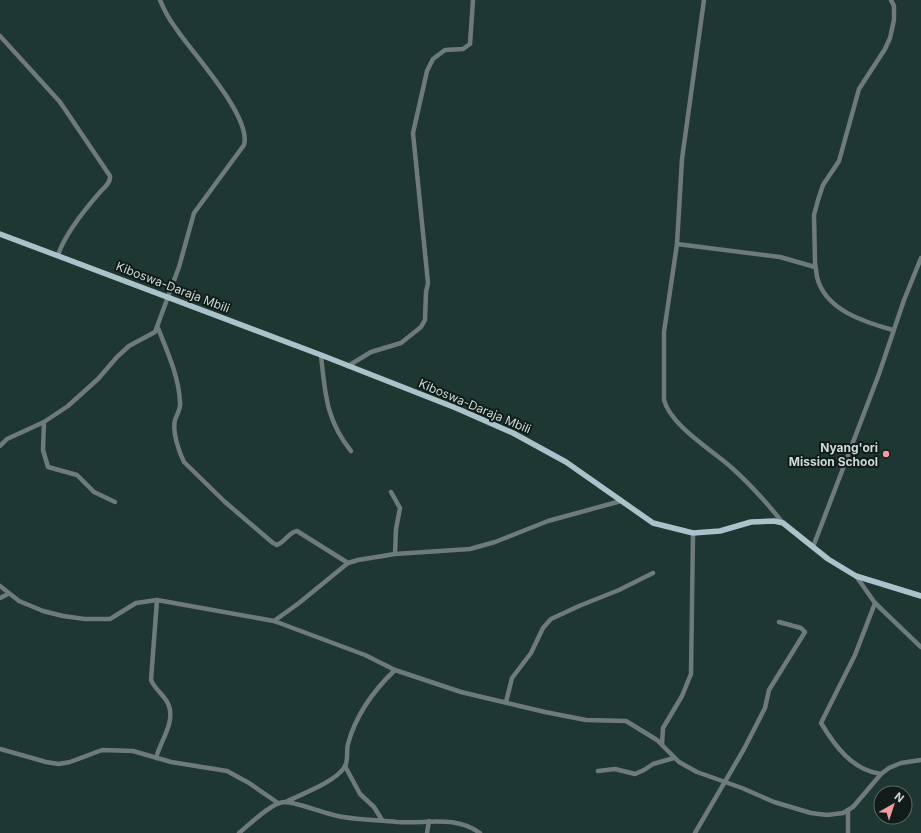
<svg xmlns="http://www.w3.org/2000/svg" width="921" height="833" font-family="Inter,sans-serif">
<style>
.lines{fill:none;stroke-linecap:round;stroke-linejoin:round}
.minor{stroke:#6f7a7d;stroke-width:4.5}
.major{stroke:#aac2c9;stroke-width:5.5}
.poi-dot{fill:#f49b9f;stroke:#111c1a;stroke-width:1.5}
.labels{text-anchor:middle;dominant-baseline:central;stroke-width:4;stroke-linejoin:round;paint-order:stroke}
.street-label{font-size:12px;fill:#ccdad7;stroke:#111c1a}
.poi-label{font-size:12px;font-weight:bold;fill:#ccdad7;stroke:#111c1a;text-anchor:end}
</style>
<rect width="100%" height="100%" fill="#1e3733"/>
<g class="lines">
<g class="minor">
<path d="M704,0L682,159L677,244L664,332V400C671,426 712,450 732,468C751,485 767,503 783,523"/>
<path d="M891,0L894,6V20L890,38L885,49L859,89L839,161L823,185L818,200L814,215L815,262L817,277C825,310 864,322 893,330"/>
<path d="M0,36L60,102L110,176C111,182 105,187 101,191C86,208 65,234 58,255"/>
<polyline points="677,244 780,257 815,267"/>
<path d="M158,328C167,351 179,377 180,402C181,409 177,414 175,420C172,432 179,452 184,462L225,502L273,543L277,545C285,542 289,532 297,531L348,563"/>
<path d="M321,355C325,393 326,420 351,451"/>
<polyline points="348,366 371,352 401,343 421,327 425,320 426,292 428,283 413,133 427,71 433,59 445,50 463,49 470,44 473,0"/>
<polyline points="44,422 43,450 48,467 77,475 94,492 115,502"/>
<path d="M0,446L7,439L44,422L68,406L98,379L117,357L129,346L155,332L179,267L194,213L244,145C252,116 191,52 175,27C169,19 164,10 160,0"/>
<polyline points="391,492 400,508 396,529 395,554"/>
<polyline points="813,547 879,374 904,300 921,258"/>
<polyline points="856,576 875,603 921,647"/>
<polyline points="0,586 19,601 43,611 63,616 85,619 110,619 136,603 157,600 274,621 365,655 395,670"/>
<polyline points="0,598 8,594"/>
<path d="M875,603L855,655L821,723C835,746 852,770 881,774"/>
<polyline points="274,621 299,603 348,563 358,560 395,554 470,549 495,542 548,521 621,501"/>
<polyline points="506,702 512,678 531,653 543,628 551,619 579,606 619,590 653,573"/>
<polyline points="662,744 663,728 682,696 691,674 693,533"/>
<polyline points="0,749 46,762 59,764 70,762 102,750 133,751 171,762 227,771 249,783 278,803"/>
<path d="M156,758C160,742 175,723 169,706C166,696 155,690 151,680L157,600"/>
<polyline points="345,766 360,794 374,807 382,820"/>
<polyline points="598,771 615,769 635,774 644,770 653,764 674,758"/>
<path d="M286,802C303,793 333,783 344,768C349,762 346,751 348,744C356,714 373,691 395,670L461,692L545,712L586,720L626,721L657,740L679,762L697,772L742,788L774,802L811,813L827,815L843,813L853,807L881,774L889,768L901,763L921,760"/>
<polyline points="848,810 848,833"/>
<path d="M239,833C249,825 271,803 284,802C294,801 328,815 343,817C361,820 379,820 397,822C427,824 454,815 480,833"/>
<polyline points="427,833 429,821"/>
<polyline points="695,833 744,749 765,708 769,690 805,632 801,628 779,622"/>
</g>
<polyline class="major" points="0,234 321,355 456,408 513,433 566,462 653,523 693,533 720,531 751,522 774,521 783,523 828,559 856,576 921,596"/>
</g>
<circle class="poi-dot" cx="886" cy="454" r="4"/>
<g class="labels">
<g class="street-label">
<text transform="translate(173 287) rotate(21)">Kiboswa-Daraja Mbili</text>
<text transform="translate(475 406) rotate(23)">Kiboswa-Daraja Mbili</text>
</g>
<g class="poi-label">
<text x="878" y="447">Nyang'ori<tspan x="878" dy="14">Mission School</tspan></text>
</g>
</g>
<g transform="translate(893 805) rotate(39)"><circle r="19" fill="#111c1a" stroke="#5c6866"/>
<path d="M0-3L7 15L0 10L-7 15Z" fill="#f49b9f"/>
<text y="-6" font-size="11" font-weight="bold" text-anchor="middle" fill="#ccdad7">N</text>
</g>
</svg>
